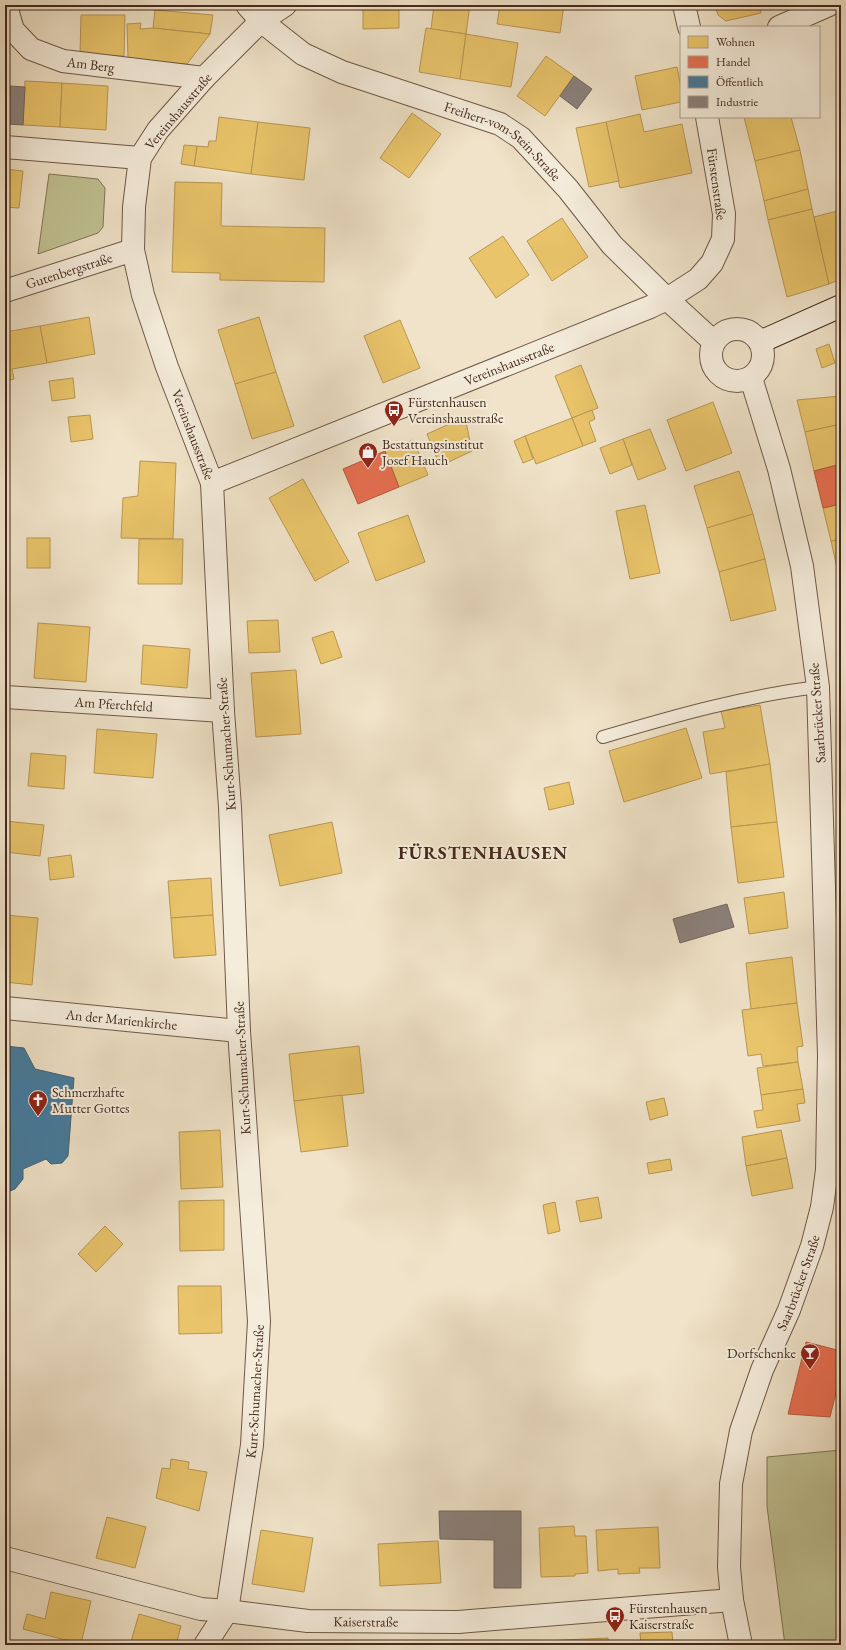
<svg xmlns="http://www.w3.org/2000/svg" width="846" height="1650" font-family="'EB Garamond',serif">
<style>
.green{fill:#c0c192;stroke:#827557}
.homes{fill:#e9c46a;stroke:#b89653}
.shops{fill:#e76f51;stroke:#b65a41}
.public{fill:#457b9d;stroke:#456276}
.industry{fill:#8a817c;stroke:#75675f}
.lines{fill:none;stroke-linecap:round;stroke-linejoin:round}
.service-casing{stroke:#6f5847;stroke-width:14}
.minor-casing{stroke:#6f5847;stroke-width:24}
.tertiary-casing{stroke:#6f5847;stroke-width:24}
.secondary-casing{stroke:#44291c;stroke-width:24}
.service{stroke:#f5eddc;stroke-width:12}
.minor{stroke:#f5eddc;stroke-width:22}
.tertiary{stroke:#f5eddc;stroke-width:22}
.secondary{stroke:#f5eddc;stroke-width:22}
.labels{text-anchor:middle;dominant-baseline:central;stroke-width:4;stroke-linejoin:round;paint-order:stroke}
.street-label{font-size:14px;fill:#44291c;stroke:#f5eddc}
.poi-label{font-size:14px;fill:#44291c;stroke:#f5eddc;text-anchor:start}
.district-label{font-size:18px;font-weight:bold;letter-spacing:1px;fill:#44291c;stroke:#f5eddc}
</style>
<rect width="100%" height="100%" fill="#f0e3c9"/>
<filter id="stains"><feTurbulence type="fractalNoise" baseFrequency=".005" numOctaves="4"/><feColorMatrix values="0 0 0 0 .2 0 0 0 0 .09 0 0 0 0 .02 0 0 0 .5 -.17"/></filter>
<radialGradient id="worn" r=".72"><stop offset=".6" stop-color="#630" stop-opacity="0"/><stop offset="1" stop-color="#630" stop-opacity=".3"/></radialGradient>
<g class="green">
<polygon points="49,174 98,179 105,188 103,227 98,233 38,254"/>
<polygon points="841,1450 841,1645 785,1645 767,1506 767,1457"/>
</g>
<g class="homes">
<polygon points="363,5 399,5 399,28 363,29"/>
<polygon points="434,5 470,5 466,34 431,29"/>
<polygon points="500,5 564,5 560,33 497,24"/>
<polygon points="715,5 760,5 761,13 726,21 718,15"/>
<polygon points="155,10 213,15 210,34 153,28"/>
<polygon points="81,15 125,15 124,56 80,55"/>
<polygon points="141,23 140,29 153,28 210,34 187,64 128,59 127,24"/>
<polygon points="426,28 466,34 460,79 419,72"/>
<polygon points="466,34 518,43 511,87 460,79"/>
<polygon points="546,56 574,76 545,116 517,96"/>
<polygon points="677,67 681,87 681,102 642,110 635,76"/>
<polygon points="25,81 62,83 60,127 23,125"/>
<polygon points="62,83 108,86 106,130 60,127"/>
<polygon points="412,113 441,134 409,178 380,158"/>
<polygon points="640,114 644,132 682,124 692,173 620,188 606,122"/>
<polygon points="219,117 258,122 251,174 194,166 197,146 208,147 209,141 216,141"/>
<polygon points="744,117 791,117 800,150 755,161"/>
<polygon points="258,122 310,128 304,180 251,174"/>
<polygon points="606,122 619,181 589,187 576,128"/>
<polygon points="184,145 197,146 194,166 181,164"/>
<polygon points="800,150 808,189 764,201 755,161"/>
<polygon points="5,169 23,171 19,208 5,207"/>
<polygon points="175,182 222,183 221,226 325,228 324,282 220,280 220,273 172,272"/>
<polygon points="808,189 812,209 768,220 764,201"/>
<polygon points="812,209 829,284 787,297 768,220"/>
<polygon points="841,210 841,279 829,284 814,217"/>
<polygon points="562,218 588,257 552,281 527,241"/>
<polygon points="503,236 529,275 496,298 469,258"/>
<polygon points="89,317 95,354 47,363 40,326"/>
<polygon points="259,317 276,372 235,384 218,330"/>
<polygon points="400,320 420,368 383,383 364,336"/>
<polygon points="40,326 47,363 12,369 14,379 5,381 5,332"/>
<polygon points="829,344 835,363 822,368 816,349"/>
<polygon points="581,365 598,408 572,418 555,376"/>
<polygon points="276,372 294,426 252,439 235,384"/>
<polygon points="73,378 75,398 52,401 49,381"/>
<polygon points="841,396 841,424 805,432 797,400"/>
<polygon points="713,402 732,453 686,471 667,420"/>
<polygon points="592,410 595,419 589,422 596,441 583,446 572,418"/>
<polygon points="90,415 93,439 71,442 68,417"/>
<polygon points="465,417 472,451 440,466 427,434"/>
<polygon points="572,418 583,446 536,464 525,436"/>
<polygon points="841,424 841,464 814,471 805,432"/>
<polygon points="650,429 666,469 638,480 623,439"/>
<polygon points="525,436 533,459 523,463 514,441"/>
<polygon points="623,439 632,465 610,474 600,448"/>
<polygon points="413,440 428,475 399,487 385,451"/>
<polygon points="140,461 176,463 173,539 121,538 123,498 138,496"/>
<polygon points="739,471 753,514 707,528 694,486"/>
<polygon points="303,479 349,562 315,581 269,498"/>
<polygon points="841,504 841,539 831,541 823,508"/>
<polygon points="645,505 660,573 630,579 616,511"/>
<polygon points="753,514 765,559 719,572 707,528"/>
<polygon points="408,515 425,562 376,581 358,533"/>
<rect x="27" y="538" width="23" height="30"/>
<polygon points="139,539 183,539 182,584 138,584"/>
<polygon points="841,539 841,577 839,577 831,541"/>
<polygon points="765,559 776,610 731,621 719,572"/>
<polygon points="278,620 280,652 249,653 247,621"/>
<polygon points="38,623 90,627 86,682 34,678"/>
<polygon points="333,631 342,657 321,664 312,638"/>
<polygon points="143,645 190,649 187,688 141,684"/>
<polygon points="296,670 301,734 256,737 251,673"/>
<polygon points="760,705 770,764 710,774 703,732 725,728 721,711"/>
<polygon points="686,728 702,778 624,802 609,751"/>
<polygon points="97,729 157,734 153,778 94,773"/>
<polygon points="31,753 66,756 64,789 28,786"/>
<polygon points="770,764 777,822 731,827 726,772"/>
<polygon points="569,782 574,804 549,810 544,788"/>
<polygon points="5,821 44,825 40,856 5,852"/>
<polygon points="332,822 342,873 280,886 269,835"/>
<polygon points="777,822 784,877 738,883 731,827"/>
<polygon points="71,855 74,877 50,880 48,858"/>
<polygon points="211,878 213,915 171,918 168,881"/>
<polygon points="784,892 788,928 749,934 744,898"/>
<polygon points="5,915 38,918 32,985 5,982"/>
<polygon points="213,915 216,955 174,958 171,918"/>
<polygon points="792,957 797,1003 751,1009 746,963"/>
<polygon points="797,1003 803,1046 797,1047 798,1062 763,1066 761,1054 748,1056 742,1010"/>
<polygon points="359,1046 364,1093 294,1101 289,1054"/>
<polygon points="798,1062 803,1089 761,1095 757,1068"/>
<polygon points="803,1089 805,1103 797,1104 800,1121 757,1128 754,1111 763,1110 761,1095"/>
<polygon points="342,1095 348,1146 301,1152 294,1101"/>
<polygon points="664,1098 668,1115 650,1120 646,1102"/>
<polygon points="220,1130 223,1187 181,1189 179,1132"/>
<polygon points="781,1130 787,1158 746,1166 742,1137"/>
<polygon points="787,1158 793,1188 752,1196 746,1166"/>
<polygon points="670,1159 672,1170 649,1174 647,1163"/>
<polygon points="598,1197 602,1218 580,1222 576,1201"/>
<polygon points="224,1200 224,1250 180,1251 179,1201"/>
<polygon points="555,1202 560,1231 548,1234 543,1205"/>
<polygon points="105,1226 123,1244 96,1272 78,1254"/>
<polygon points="178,1286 221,1286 222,1333 179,1334"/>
<polygon points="171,1459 189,1462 188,1469 207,1472 199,1511 156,1498 162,1468 170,1469"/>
<polygon points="107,1517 146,1527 135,1568 96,1558"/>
<polygon points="574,1526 575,1536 586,1536 588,1573 575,1574 575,1576 541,1577 539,1528"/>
<polygon points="658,1527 660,1568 639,1568 640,1573 618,1574 618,1569 598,1571 596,1530"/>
<polygon points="261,1530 313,1538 304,1592 252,1584"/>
<polygon points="438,1541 441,1583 380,1586 378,1544"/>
<polygon points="51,1592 91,1601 81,1644 23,1629 27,1614 45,1619"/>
<polygon points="139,1614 181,1626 176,1645 130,1645"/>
<polygon points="672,1632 673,1645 641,1645 640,1633"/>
<polygon points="608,1638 609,1645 563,1645 563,1640"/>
<polygon points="563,1640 563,1645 537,1645 537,1642"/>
<polygon points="537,1642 537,1645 499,1645 499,1643"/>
</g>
<g class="shops">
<polygon points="385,451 399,487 358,504 343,469"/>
<polygon points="841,464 841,504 823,508 814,471"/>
<polygon points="806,1342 841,1351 841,1372 830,1417 788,1414"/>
</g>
<polygon class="public" points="5,1046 24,1048 35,1069 74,1078 68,1156 62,1163 51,1164 46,1159 23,1169 23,1179 15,1189 5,1193"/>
<g class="industry">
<polygon points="574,76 592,89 577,109 560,96"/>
<polygon points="10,86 25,87 23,125 7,124"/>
<polygon points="727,904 734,927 680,943 673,919"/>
<polygon points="439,1511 521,1511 521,1588 494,1588 494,1540 440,1539"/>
</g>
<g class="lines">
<defs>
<path id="service" d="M603,737C674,716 744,696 818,687"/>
<g id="minor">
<path id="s1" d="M8,5V13L13,30L31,49L63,61L204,78"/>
<path id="s2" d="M285,5L261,21L204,78L158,130L140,158L134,207L133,250L143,295L167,367L212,483L650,307L667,299L698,279L712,263L723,239L724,214L707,117"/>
<polyline points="684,5 689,27"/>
<polyline points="779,27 829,5"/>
<polyline points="5,147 140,158"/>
<path id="s3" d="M5,291L133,250"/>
<path id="s4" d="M5,697L223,711"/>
<path id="s5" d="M5,1008L239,1031"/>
<path id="s6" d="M5,1558L201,1609L227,1611L308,1621L458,1622L732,1600"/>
<path id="s7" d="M205,1645L227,1611L252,1445L259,1321L239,1031L230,807L223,711L212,483"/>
</g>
<g id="tertiary">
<path id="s8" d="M247,5L261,21L303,54L342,72L500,124L521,138L568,189L612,245L667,299L714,342"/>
<circle cx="737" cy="355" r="26"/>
<path id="s9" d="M741,1645L732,1600L729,1567L731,1484L741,1431L762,1370L789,1310L812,1246L822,1207L827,1170L829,1056L818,687L802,566L779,469L751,378"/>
</g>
<polyline id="secondary" points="760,342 841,306"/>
</defs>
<use href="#service" class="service-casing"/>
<use href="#minor" class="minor-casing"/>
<use href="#tertiary" class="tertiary-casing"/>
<use href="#secondary" class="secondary-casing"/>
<use href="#service" class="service"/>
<use href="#minor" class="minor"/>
<use href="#tertiary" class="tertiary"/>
<use href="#secondary" class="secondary"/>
</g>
<defs>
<symbol id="bus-pin" viewBox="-11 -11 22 30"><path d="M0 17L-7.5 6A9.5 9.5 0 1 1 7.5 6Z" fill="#8f2418" stroke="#f5eddc"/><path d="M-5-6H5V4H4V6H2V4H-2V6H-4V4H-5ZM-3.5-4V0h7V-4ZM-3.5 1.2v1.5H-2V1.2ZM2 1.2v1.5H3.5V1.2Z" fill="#fff"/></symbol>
<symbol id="shop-pin" viewBox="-11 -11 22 30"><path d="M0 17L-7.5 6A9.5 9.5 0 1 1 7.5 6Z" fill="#8f2418" stroke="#f5eddc"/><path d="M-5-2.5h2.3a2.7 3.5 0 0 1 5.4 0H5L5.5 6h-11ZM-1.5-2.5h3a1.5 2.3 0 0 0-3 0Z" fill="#fff"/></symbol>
<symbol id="church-pin" viewBox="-11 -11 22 30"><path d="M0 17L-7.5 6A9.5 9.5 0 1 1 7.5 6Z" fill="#8f2418" stroke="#f5eddc"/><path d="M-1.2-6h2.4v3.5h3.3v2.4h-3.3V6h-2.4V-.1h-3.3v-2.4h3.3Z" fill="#fff"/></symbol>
<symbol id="bar-pin" viewBox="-11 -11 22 30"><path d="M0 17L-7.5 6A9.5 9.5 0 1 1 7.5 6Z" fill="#8f2418" stroke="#f5eddc"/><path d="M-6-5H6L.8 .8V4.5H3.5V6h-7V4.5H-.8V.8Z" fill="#fff"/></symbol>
</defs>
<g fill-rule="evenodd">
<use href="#bus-pin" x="383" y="399" width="22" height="30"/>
<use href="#shop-pin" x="357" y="441" width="22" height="30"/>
<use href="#church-pin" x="27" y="1089" width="22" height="30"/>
<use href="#bar-pin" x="799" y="1342" width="22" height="30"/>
<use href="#bus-pin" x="604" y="1605" width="22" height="30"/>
</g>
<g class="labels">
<g class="street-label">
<text stroke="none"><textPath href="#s1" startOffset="114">Am Berg</textPath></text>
<text transform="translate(178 111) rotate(-50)">Vereinshausstraße</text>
<text stroke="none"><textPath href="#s8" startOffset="295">Freiherr-vom-Stein-Straße</textPath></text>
<text transform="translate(717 184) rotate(82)">Fürstenstraße</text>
<text stroke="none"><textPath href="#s3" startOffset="67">Gutenbergstraße</textPath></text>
<text stroke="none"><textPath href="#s2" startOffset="871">Vereinshausstraße</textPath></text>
<text stroke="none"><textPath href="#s2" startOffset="499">Vereinshausstraße</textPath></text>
<text stroke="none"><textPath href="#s4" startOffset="109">Am Pferchfeld</textPath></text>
<text transform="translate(817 713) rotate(-94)">Saarbrücker Straße</text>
<text transform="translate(226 744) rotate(-94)">Kurt-Schumacher-Straße</text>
<text stroke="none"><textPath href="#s5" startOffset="117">An der Marienkirche</textPath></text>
<text transform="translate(242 1068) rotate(-93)">Kurt-Schumacher-Straße</text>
<text stroke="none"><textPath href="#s9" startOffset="375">Saarbrücker Straße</textPath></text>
<text stroke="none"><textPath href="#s7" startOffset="262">Kurt-Schumacher-Straße</textPath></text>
<text stroke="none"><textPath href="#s6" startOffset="368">Kaiserstraße</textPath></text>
</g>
<g class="poi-label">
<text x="408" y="402">Fürstenhausen<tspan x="408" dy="16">Vereinshausstraße</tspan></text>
<text x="382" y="444">Bestattungsinstitut<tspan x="382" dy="16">Josef Hauch</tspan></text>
<text x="52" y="1092">Schmerzhafte<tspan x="52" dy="16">Mutter Gottes</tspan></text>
<text x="796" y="1353" text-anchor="end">Dorfschenke</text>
<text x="629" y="1608">Fürstenhausen<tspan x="629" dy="16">Kaiserstraße</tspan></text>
</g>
<g class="district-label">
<text x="483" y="852">FÜRSTENHAUSEN</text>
</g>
</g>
<rect width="846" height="1650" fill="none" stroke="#f0e3c9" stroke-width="20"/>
<rect x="6" y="6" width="834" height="1638" fill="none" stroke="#44291c" stroke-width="2"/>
<rect x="10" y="10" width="826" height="1630" fill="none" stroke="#44291c"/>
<rect x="680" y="26" width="140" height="92" fill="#f5eddc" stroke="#ae9f8f"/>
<rect x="688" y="36" width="20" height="12" fill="#e9c46a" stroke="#ae9f8f"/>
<text x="716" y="46" font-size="12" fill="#44291c">Wohnen</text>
<rect x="688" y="56" width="20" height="12" fill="#e76f51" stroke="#ae9f8f"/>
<text x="716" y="66" font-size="12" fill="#44291c">Handel</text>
<rect x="688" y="76" width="20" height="12" fill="#457b9d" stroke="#ae9f8f"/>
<text x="716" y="86" font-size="12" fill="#44291c">Öffentlich</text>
<rect x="688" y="96" width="20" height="12" fill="#8a817c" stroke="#ae9f8f"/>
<text x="716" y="106" font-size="12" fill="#44291c">Industrie</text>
<rect width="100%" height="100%" filter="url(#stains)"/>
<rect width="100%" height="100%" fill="url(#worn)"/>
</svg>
